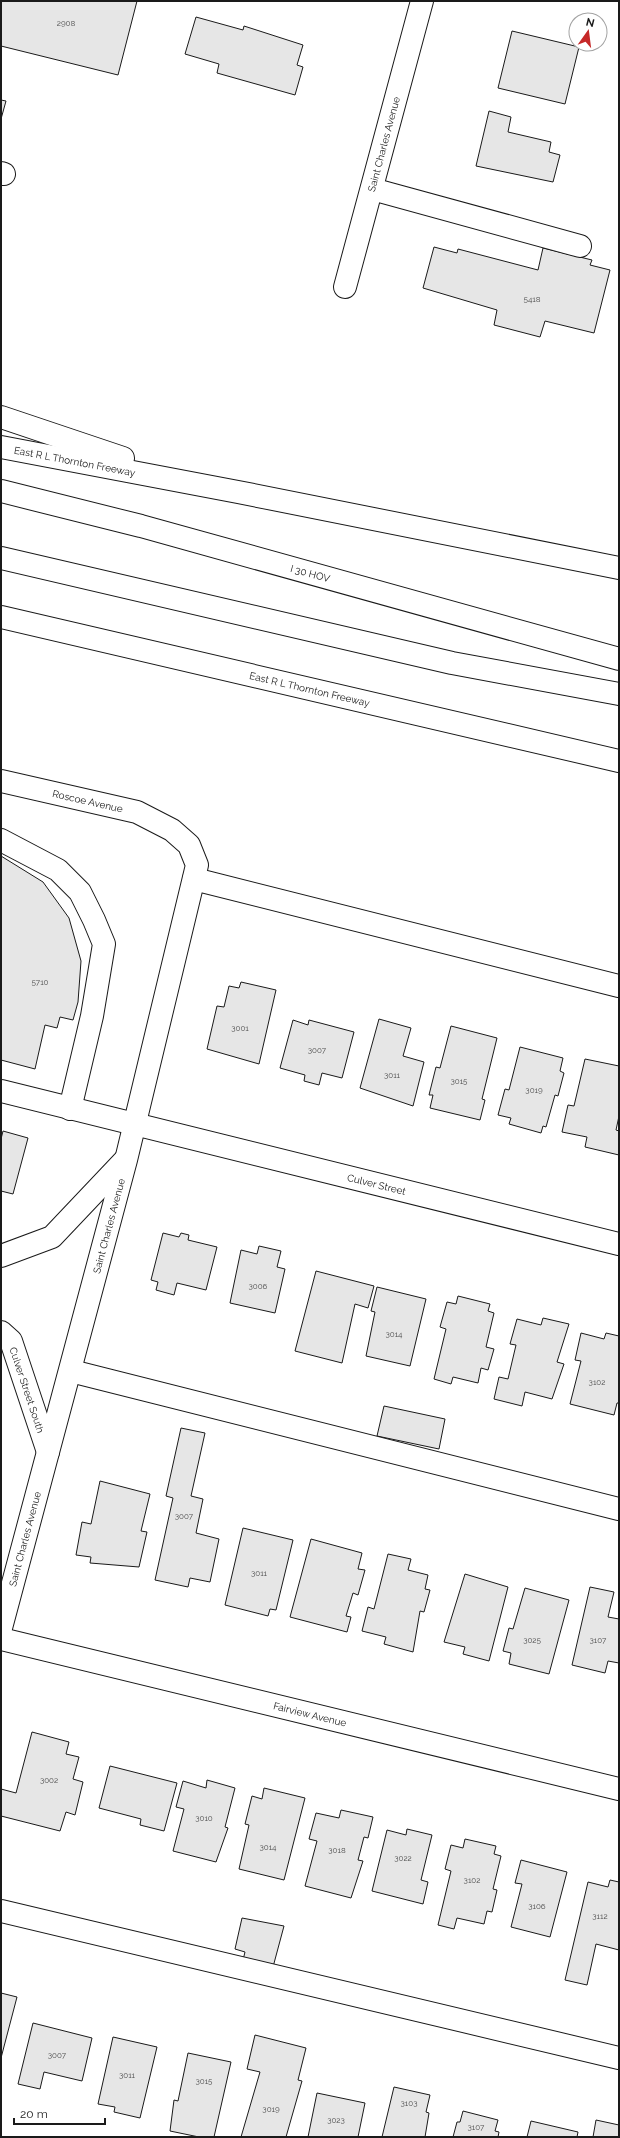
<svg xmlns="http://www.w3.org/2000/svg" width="620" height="2138" font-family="Raleway,sans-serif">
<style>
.building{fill:#e6e6e6;stroke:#1a1a1a}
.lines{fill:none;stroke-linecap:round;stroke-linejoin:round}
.minor-casing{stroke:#1a1a1a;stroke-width:24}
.highway-casing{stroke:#1a1a1a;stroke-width:24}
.minor{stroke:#fff;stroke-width:22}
.highway{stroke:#fff;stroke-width:22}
.labels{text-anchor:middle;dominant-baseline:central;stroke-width:3;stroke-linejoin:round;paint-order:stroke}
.number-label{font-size:8px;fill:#4d4d4d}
.street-label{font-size:10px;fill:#1a1a1a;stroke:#fff}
</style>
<rect width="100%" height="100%" fill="#fff"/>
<g class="building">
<polygon points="1,1 137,1 118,75 1,46"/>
<polygon points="196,17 243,30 244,26 303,45 297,65 303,67 295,95 217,73 219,64 185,54"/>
<polygon points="512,31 579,47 565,104 498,88"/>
<polygon points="1,100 6,101 1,119"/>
<polygon points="489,111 511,117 508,132 551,142 549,152 560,155 553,182 476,166"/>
<polygon points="434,247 457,253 458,249 538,270 543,248 592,260 590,265 610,270 594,333 545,321 540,337 494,325 497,310 423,288"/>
<polygon points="1,856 43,882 69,918 81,961 78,1002 73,1020 60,1017 57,1028 45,1025 35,1069 1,1060"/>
<polygon points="241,982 276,990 259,1064 207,1049 217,1006 224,1007 229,986 239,988"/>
<polygon points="379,1019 411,1028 403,1056 424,1062 413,1106 360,1088"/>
<polygon points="293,1020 308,1025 309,1020 354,1032 342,1078 322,1073 319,1085 304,1081 305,1075 280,1068"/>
<polygon points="451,1026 497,1038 482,1099 485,1100 480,1120 430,1108 433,1095 429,1095 436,1067 440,1068"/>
<polygon points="520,1047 563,1058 560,1071 564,1073 558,1096 555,1095 546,1127 543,1126 541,1133 509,1124 511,1118 498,1115 505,1089 509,1090"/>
<polygon points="585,1059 619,1066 619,1116 616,1130 619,1131 619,1155 585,1147 587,1137 562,1132 568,1105 574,1106"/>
<polygon points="3,1131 28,1138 13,1194 1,1191 1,1139"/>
<polygon points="163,1233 179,1237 181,1233 189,1235 188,1240 217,1247 206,1290 177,1283 174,1295 156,1290 158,1282 151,1280"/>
<polygon points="259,1246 281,1251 277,1267 285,1269 275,1313 230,1303 241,1250 257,1254"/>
<polygon points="316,1271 374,1286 368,1308 355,1304 342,1363 295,1351"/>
<polygon points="377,1287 426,1299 410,1366 366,1356 375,1312 371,1311"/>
<polygon points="458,1296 490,1304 488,1311 494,1313 486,1347 494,1349 488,1370 481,1368 478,1383 453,1377 451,1384 434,1379 446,1329 440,1327 447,1302 456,1304"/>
<polygon points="543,1318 569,1324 557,1362 564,1364 552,1399 525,1392 522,1406 494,1399 499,1377 508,1379 516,1345 510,1344 517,1319 541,1325"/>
<polygon points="581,1333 604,1339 606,1333 619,1336 619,1403 617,1403 614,1415 570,1404 581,1361 575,1360"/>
<polygon points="384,1406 445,1419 439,1449 377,1436"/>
<polygon points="181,1428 205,1433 191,1496 203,1499 196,1533 219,1539 210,1582 190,1578 188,1587 155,1580 173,1498 166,1496"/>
<polygon points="100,1481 150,1494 141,1531 147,1532 139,1567 90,1563 91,1557 76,1555 82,1522 91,1524"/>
<polygon points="243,1528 293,1540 276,1610 270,1609 268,1616 225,1605"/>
<polygon points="311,1539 362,1553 358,1569 365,1570 358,1595 353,1593 346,1616 351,1617 347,1632 290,1617"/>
<polygon points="388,1554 411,1559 408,1570 428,1575 425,1589 430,1590 424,1612 420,1611 413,1652 384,1644 386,1637 362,1631 368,1607 374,1609"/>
<polygon points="465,1574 508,1587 489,1661 463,1654 465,1647 444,1642"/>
<polygon points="590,1587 614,1592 608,1617 619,1619 619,1663 608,1661 605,1673 572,1665"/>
<polygon points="525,1588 569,1600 549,1674 509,1664 511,1653 503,1651 509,1628 513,1629"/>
<polygon points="32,1732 69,1742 66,1754 79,1757 73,1779 83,1782 75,1815 66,1812 60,1831 1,1816 1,1789 16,1793"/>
<polygon points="110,1766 177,1783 164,1831 140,1825 141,1819 99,1808"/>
<polygon points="207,1780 235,1788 225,1827 228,1828 216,1862 173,1851 184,1809 176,1807 183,1781 206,1788"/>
<polygon points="264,1788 305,1798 284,1880 239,1869 249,1825 245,1824 252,1796 262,1799"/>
<polygon points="341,1810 373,1817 368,1838 364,1837 358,1860 363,1861 351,1898 305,1886 317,1841 309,1839 316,1813 339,1818"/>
<polygon points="407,1829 432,1835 421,1880 428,1882 423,1904 372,1891 387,1830 406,1835"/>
<polygon points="465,1839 496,1846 494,1854 501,1856 493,1889 497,1890 492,1912 487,1911 484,1924 457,1918 454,1929 438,1925 451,1871 445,1869 451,1845 463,1848"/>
<polygon points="521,1860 567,1872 550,1937 511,1927 522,1884 515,1883"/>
<polygon points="610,1880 619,1882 619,1950 596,1944 587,1985 565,1980 588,1882 608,1887"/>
<polygon points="242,1918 284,1926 273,1967 243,1960 245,1952 235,1949"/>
<polygon points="1,1993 17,1997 1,2058"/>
<polygon points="33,2023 92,2038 82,2081 44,2072 40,2089 18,2084"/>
<polygon points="255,2035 306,2048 298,2080 302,2081 286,2137 241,2137 260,2072 247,2069"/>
<polygon points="113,2037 157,2047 140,2118 114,2112 115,2107 98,2104"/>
<polygon points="188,2053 231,2062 214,2137 199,2137 170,2131 174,2100 178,2101"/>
<polygon points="394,2087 430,2095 426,2112 429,2113 425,2137 382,2137"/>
<polygon points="317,2093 365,2103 358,2137 308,2137"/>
<polygon points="463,2111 498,2120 495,2131 499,2132 498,2137 453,2137 457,2122 460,2122"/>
<polygon points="596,2120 619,2125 619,2137 593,2137"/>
<polygon points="531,2121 578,2132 577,2137 527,2137"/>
</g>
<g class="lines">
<defs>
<g id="minor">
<polyline points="1,173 4,174"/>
<polyline points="372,189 580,246"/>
<path id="s1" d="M345,287L422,1"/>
<path id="s2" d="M1,781L137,812L172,830L189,845L197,865L126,1160L1,1628"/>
<polyline points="1,840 58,870 80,892 94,920 104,944 92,1016 70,1109"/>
<polyline points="194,879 619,986"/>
<path id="s3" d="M1,1091L619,1244"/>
<polyline points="1,1256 52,1237 124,1161"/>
<path id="s4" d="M1,1332L11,1341L48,1452"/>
<polyline points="71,1371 619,1509"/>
<path id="s5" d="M1,1639L619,1789"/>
<polyline points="1,1911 619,2058"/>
</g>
<g id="highway">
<polyline points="1,417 123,458"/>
<path id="s6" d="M1,447L238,492L619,568"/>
<path id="s7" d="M1,491L141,526L619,659"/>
<polyline points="1,558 452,663 619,694"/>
<path id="s8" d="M1,617L619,761"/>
</g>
</defs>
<use href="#minor" class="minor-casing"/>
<use href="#highway" class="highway-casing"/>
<use href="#minor" class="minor"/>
<use href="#highway" class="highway"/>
</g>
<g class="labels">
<g class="number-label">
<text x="66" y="23">2908</text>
<text x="532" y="299">5418</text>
<text x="40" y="982">5710</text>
<text x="240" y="1028">3001</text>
<text x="317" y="1050">3007</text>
<text x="392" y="1075">3011</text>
<text x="459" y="1081">3015</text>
<text x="534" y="1090">3019</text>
<text x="258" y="1286">3006</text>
<text x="394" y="1334">3014</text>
<text x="597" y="1382">3102</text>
<text x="184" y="1516">3007</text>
<text x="259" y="1573">3011</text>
<text x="532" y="1640">3025</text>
<text x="598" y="1640">3107</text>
<text x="49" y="1780">3002</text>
<text x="204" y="1818">3010</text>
<text x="268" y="1847">3014</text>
<text x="337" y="1850">3018</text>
<text x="403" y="1858">3022</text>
<text x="472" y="1880">3102</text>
<text x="537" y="1906">3106</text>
<text x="600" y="1916">3112</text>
<text x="57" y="2055">3007</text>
<text x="127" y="2075">3011</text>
<text x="204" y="2081">3015</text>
<text x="409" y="2103">3103</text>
<text x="271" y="2109">3019</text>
<text x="336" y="2120">3023</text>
<text x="476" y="2127">3107</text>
</g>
<g class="street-label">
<text stroke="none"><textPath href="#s1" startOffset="148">Saint Charles Avenue</textPath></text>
<text stroke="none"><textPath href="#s6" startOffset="75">East R L Thornton Freeway</textPath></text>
<text stroke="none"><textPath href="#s7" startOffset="320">I 30 HOV</textPath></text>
<text stroke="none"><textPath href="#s8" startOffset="317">East R L Thornton Freeway</textPath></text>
<text stroke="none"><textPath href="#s2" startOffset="89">Roscoe Avenue</textPath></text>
<text stroke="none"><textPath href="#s3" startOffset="387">Culver Street</textPath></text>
<text transform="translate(109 1226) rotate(-75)">Saint Charles Avenue</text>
<text stroke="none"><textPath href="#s4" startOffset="65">Culver Street South</textPath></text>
<text transform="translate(25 1539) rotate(-75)">Saint Charles Avenue</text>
<text stroke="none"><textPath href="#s5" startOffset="318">Fairview Avenue</textPath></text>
</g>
</g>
<rect width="620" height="2138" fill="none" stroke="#1a1a1a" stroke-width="4"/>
<g transform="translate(588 32) rotate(14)"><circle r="19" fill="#ffffff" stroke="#a3a3a3"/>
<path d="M0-3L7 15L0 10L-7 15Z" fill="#c62828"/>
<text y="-6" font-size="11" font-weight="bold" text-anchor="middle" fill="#1a1a1a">N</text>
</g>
<path d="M14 2118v6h91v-6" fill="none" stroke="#1a1a1a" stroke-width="2"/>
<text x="20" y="2118" font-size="12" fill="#1a1a1a" stroke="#ffffff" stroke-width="3" paint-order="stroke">20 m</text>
</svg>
